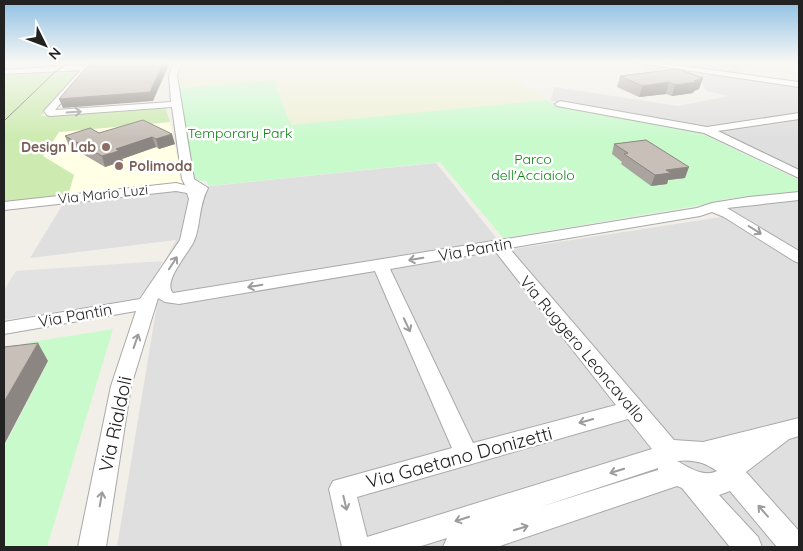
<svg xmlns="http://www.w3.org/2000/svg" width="803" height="551" font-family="Quicksand,sans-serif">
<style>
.residential{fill:#e0dfdf}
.education{fill:#ffffe5}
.farmland{fill:#eef0d5}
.grass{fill:#cdebb0}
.park{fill:#c8facc}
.parking{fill:#e2e2e2}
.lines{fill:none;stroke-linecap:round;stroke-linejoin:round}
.minor-casing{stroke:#a9a9a9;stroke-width:2}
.minor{fill:#fff;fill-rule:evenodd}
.tram{stroke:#707070;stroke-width:1}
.wall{fill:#aba49e}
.shaded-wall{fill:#8b8681}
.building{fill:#c7bfb8;stroke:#8b8681}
.oneway{stroke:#9c9c9c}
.education-dot{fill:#8d6e63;stroke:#fff;stroke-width:2}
.labels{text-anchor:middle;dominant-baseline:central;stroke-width:5;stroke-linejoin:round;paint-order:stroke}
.far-park-label{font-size:14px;fill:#0c8416;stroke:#fff}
.far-education-label{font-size:14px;font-weight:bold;fill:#785e54;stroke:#fff;text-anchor:end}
.far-street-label{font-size:14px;fill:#222;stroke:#fff}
.street-label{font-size:16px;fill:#222;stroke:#fff}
.near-street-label{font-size:19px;fill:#222;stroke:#fff}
</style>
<rect width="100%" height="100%" fill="#f2efe9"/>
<g class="residential">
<polygon points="648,65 799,87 799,113 703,127 551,101 554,87 678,106 729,96 706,91 701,79 645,70"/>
<polygon points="799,118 799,171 712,130"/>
<polygon points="436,163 506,250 721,217 732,220 799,263 799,547 117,547 164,262 176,240 30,258 63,204 172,190"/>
<polygon points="799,196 799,254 723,208 752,201"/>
</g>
<polygon class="education" points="170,122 183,183 68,195 74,175 43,156 59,132"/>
<polygon class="farmland" points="181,62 487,62 547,100 291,125 272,81 177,88"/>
<polygon class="grass" points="80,70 41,116 165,106 170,122 59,132 43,156 74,175 68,195 4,203 4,75"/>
<g class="park">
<polygon points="274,80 281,99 280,99 291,125 547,100 561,107 696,131 799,180 799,191 725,199 702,205 503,238 440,162 208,186 207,181 192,180 176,89"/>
<polygon points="113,329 47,547 4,547 4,447 49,360 9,364 25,343"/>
</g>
<g class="parking">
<polygon points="60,62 55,67 4,70 4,63"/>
<polygon points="655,62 749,62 754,67 743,66 739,74"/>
<polygon points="163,261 143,298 4,320 4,290 16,271"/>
</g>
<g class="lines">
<defs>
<g id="minor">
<path d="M88,62H96L55,110L171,102L169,76L173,62H181L177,76L194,179L208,188C198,207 201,225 194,241C188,254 162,282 173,293L697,208L712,203L749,197L799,192V200L727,208L799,251V263L794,261L724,217L712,212L700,216L509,248L674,440L703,442L799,418V436L789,439L746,472L799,531V547H777L730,491L719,495L758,537L762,547H730L682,488L677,486L497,547H443L447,538L418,547H342L329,489L333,481L452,448L375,271L179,304L165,302L158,298L131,386L106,547H78L111,386L136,311L4,334V322L140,299L180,240L189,199L187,193L176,191L4,210V202L176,183L188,186L185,185L182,179L172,107L50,116L47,115L44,111L81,70L4,74V70L85,65ZM495,251L616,405L473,443L390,269ZM628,419L652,449L367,537L357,497ZM677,461C692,459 705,462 717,471C704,478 688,467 677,461ZM658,468V470L540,507Z"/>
<polygon points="632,62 654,62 799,82 799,87"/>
<polygon points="560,101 707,127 799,113 799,119 718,131 799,170 799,178 704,133 557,106 555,104"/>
</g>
</defs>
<use href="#minor" class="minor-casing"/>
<use href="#minor" class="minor"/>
<polyline class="tram" points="4,121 55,72 69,62"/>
</g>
<g class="wall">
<polygon points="620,76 703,78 699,89 694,91 693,93 672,96 666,94 639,97 617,87"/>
<polygon points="143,120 175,144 159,149 156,147 122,159 123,161 105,167 69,146 65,136 99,133"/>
<polygon points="614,144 685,178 668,180 667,184 651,186 621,164 622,162 612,154"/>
</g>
<g class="shaded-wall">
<polygon points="164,62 168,62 169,65 153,101 63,108 59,99"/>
<polygon points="703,78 699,89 694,91 693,93 672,96 675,85"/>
<polygon points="669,82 666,94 639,97 642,86"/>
<polygon points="172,134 175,144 159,149 156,139"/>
<polygon points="152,137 156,147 122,159 123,161 105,167 102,156 116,149"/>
<polygon points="689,167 685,178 668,180 667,184 651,186 655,175 666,170"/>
<polygon points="38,343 48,361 4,445 4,402"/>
</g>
<g class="building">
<polygon points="91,62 164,62 150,92 59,99"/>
<polygon points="678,69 703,78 694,81 697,82 675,85 669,82 642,86 620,76"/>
<polygon points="143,120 172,134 156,139 152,137 116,149 119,151 102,156 65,136 90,128 99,133"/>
<polygon points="646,140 689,167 666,170 671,173 655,175 624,154 628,153 614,144"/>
<polygon points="38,343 4,402 4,347"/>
</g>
<defs><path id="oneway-shaft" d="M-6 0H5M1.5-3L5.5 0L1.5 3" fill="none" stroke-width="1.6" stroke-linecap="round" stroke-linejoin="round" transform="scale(1.25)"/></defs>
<g class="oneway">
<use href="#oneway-shaft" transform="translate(74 112) rotate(-4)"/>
<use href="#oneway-shaft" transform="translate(755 230) rotate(32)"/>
<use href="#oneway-shaft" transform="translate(416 259) rotate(170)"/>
<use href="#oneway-shaft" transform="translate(173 263) rotate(-57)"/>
<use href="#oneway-shaft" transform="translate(255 286) rotate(170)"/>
<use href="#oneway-shaft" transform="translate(407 325) rotate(65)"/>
<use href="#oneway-shaft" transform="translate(136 341) rotate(-71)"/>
<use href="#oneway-shaft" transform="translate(586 421) rotate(164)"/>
<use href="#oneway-shaft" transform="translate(617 471) rotate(163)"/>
<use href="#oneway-shaft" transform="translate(101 499) rotate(-80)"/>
<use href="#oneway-shaft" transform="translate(345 503) rotate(77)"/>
<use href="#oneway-shaft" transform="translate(763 511) rotate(-131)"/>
<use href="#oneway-shaft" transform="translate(462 519) rotate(162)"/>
<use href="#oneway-shaft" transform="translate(521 528) rotate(-17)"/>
</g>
<linearGradient id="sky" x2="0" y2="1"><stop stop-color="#8fc0e4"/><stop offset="0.45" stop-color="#f9f8f5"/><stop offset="1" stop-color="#f9f8f5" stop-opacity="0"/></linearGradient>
<rect width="803" height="139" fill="url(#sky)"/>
<g class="education-dot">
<circle cx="106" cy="147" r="5"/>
<circle cx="119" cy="166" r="5"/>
</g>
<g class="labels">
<g class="far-park-label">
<text x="240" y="133">Temporary Park</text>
<text x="533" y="159">Parco<tspan x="533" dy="16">dell'Acciaiolo</tspan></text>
</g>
<g class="far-education-label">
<text x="96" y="147">Design Lab</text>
<text x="129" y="166" text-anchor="start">Polimoda</text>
</g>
<g class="far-street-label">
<text transform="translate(103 194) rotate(-6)">Via Mario Luzi</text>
</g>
<g class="street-label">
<text transform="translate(475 249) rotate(-10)">Via Pantin</text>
<text transform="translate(75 315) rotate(-10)">Via Pantin</text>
<text transform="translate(583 349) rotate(50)">Via Ruggero Leoncavallo</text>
</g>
<g class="near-street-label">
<text transform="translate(115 424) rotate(-78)">Via Rialdoli</text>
<text transform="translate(459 457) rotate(-15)">Via Gaetano Donizetti</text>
</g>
</g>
<rect width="803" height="551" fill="none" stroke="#222222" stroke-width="10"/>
<g transform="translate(45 45) rotate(132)" stroke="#ffffff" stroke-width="4" paint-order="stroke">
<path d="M0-4L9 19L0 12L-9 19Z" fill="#222222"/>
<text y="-8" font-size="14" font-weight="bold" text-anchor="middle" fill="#222222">N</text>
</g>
</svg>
